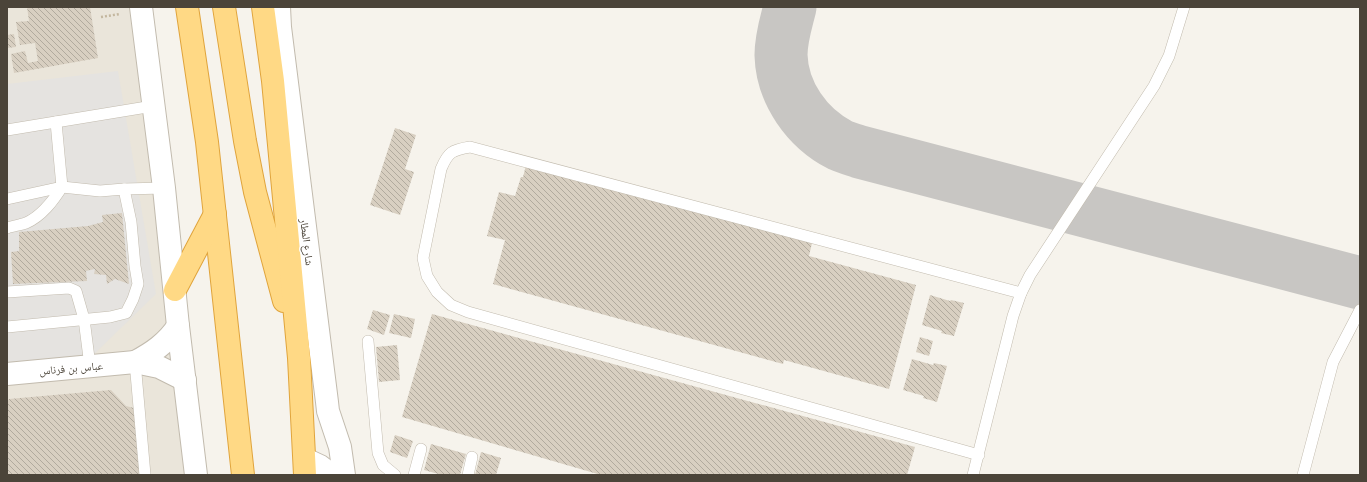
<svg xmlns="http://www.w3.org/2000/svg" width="1367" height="482" font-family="'DM Sans','Noto Naskh Arabic',sans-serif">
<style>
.residential{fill:#eae5da}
.parking{fill:#e5e3e0}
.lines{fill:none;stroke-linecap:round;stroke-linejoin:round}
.taxiway{stroke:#c8c6c3;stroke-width:53}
.building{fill:url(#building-back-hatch)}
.service-casing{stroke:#c2bbae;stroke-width:12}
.minor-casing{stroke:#c2bbae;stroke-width:24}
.trunk-casing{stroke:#e0a43c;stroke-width:24}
.path{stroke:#c4b79f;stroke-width:2.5;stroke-dasharray:2 2;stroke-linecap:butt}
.service{stroke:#fff;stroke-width:11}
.minor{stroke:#fff;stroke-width:22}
.trunk{stroke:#ffd985;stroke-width:22}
.labels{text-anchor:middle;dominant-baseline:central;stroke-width:3;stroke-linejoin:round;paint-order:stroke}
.street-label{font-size:11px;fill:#4b4439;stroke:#fff}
</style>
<defs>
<pattern id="building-back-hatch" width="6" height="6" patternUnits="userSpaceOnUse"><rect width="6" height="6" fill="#d8cfc1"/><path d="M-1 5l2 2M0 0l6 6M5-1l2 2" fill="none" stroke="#b1aa9e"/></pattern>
</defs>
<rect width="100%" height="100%" fill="#f6f3ec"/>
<polygon class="residential" points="7,7 141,7 189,475 7,475"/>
<polygon class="parking" points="118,71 156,294 89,359 7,365 7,84"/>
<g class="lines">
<path class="taxiway" d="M790,7C786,23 781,38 781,55C782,93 807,128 840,145C847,148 854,150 860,152L1360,283"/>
</g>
<g class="building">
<polygon points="27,7 90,7 98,58 14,73 11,54 25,51 28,63 38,61 35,43 20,45 16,22 29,21"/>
<polygon points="14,34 16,47 7,48 7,35"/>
<polygon points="395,128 416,135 405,169 414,172 400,215 370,205"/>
<polygon points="526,165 812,243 809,256 916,285 889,389 784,360 783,364 493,284 505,240 487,236 499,192 515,196 521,177 523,177"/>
<polygon points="122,213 129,284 115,279 107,284 106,275 94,274 95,269 86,271 87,281 13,284 11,252 19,251 19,232 88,226 103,222 102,215"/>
<polygon points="930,295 950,301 951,300 964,303 954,336 941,333 942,331 922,325"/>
<polygon points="373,310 390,315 384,335 367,329"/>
<polygon points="394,314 415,319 411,338 389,333"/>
<polygon points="432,314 915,447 907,475 601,475 402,417"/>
<polygon points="920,337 933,341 929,356 916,352"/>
<polygon points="397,345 400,380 379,382 376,347"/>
<polygon points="912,359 933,365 934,363 947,366 937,402 923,398 924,396 903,390"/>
<polygon points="111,390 126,406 134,408 142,475 7,475 7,402 9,399"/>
<polygon points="395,435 413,441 407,458 390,452"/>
<polygon points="431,444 466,454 460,475 442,475 424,470"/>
<polygon points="481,452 501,458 496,475 475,475"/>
</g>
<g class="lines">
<defs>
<g id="service">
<polyline points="7,130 153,106"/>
<polyline points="124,189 164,188"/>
<polyline points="7,199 62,187 100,191 124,189 131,222 135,266 138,284 133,299 126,313 110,317 7,327"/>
<path d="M7,228C13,226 20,225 26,223C42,216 53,201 62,187L56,122"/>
<polyline points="7,292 69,288 76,291 84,319 90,366"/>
<polyline points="368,341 378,453 383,465 395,475"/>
<polyline points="135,362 145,475"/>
<path d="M979,455L468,312L451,305L437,292L427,276L423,258L441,169C448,152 452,150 470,147L1021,293"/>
<polyline points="414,475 421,449"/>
<polyline points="468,475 472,457"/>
<polyline points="973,475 1013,316 1021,293 1030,275 1154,86 1169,56 1184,7"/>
<polyline points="1303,475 1333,362 1360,310"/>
</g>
<g id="minor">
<polyline points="141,7 164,188 178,326 196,475"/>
<polyline points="279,7 280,27 327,402 328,411 340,447 344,475"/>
<path d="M135,362C152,353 167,343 178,326"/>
<polyline points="7,374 135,362 159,367 185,380"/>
<polyline points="305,459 320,466 332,475"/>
</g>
<g id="trunk">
<polyline points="187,7 207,142 243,475"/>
<polyline points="224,7 245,141 255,192 284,301"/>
<polyline points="263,7 273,81 299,358 305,475"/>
<polyline points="175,290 215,214"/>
</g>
</defs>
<use href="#service" class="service-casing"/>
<use href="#minor" class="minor-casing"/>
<use href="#trunk" class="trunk-casing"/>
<polyline class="path" points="101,17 120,14"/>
<use href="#service" class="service"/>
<use href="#minor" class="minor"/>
<use href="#trunk" class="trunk"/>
</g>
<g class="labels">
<g class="street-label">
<text transform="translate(307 242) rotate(83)">شارع المطار</text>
<text transform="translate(71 368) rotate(-5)">عباس بن فرناس</text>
</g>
</g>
<rect width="1367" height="482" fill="none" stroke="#4b4439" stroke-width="16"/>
</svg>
